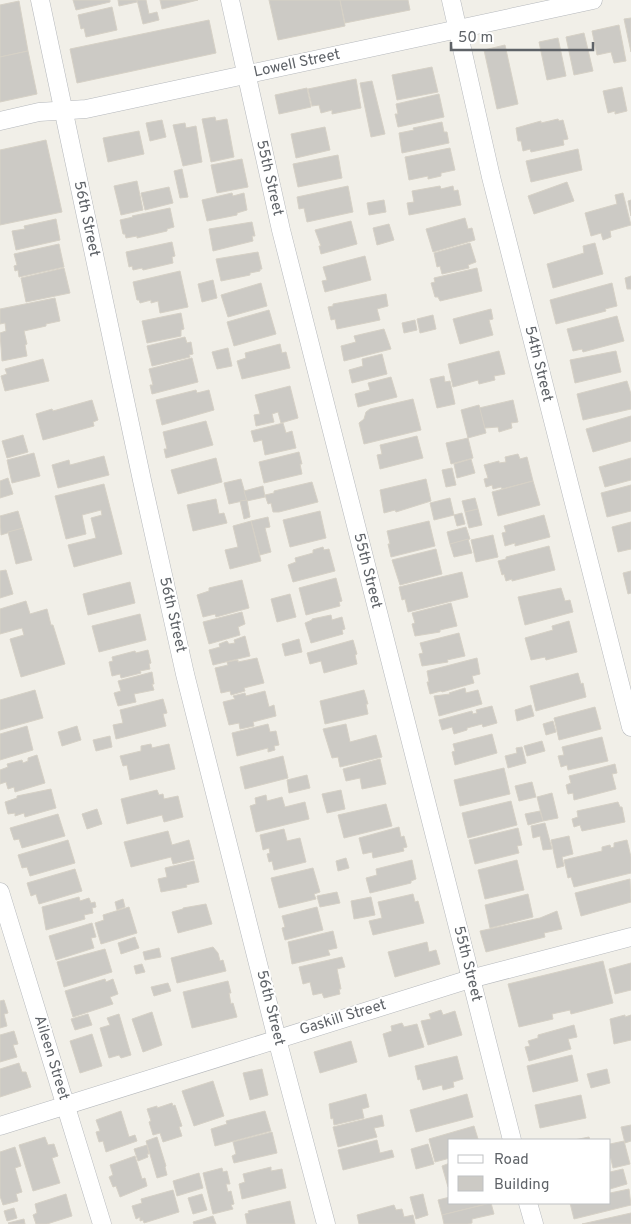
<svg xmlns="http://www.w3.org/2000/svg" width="631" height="1224" font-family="Overpass,sans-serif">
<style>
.building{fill:#cccac5;stroke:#d6d1c6}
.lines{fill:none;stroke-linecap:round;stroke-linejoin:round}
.minor-casing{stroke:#b5b8bc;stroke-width:19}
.minor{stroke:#fff;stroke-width:18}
.labels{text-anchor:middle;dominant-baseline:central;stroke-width:4;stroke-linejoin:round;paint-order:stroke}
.street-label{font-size:15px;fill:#5f6368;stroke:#fff}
</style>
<rect width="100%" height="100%" fill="#f1efe8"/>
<g class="building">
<polygon points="73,0 110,0 110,2 76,10"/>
<polygon points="118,0 137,0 137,2 119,6"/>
<polygon points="137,0 146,0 149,14 157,12 159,20 143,24"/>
<polygon points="160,0 198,0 162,9"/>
<polygon points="269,0 340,0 345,26 278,40"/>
<polygon points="340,0 408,0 410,10 345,23"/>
<polygon points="19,1 28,51 0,57 0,5"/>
<polygon points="112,7 117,30 86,37 84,28 81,29 78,15"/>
<polygon points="631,18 631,52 624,19"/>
<polygon points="209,20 216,53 77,83 70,49"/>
<polygon points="619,25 626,61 614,63 611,52 597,55 592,31"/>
<polygon points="584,33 593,71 574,75 566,37"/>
<polygon points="558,38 566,76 547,80 539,42"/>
<polygon points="505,45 518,104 497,109 484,50"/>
<polygon points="28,51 37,94 0,102 0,57"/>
<polygon points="432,67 438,92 397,100 392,75"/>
<polygon points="356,79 361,108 332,114 332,110 321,113 319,105 312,106 308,89"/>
<polygon points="372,81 385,134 371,137 360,83"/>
<polygon points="622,87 627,111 615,114 615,111 608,113 603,91"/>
<polygon points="307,88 311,107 279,114 275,95"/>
<polygon points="439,94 444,117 398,127 395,114 398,114 396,104"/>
<polygon points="215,117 216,121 227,119 234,157 211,162 202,119"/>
<polygon points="558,119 559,121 563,120 568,139 563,140 564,145 531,152 530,149 523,151 521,141 518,141 516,128 541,121 541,123"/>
<polygon points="162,120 166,137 150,141 146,123"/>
<polygon points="442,122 444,132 447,132 449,143 402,153 399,133 414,130 413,128"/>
<polygon points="185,123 186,128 196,126 202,162 183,166 173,125"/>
<polygon points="325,127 330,150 296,158 291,134"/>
<polygon points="139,131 144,154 108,162 103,138"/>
<polygon points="46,140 62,212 0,225 0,150"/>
<polygon points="450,148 455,170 441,173 441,176 428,179 428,176 409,180 405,157"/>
<polygon points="578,149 582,170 531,182 526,161"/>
<polygon points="338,155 342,178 298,187 293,164"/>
<polygon points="242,159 248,187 217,193 211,165"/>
<polygon points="182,169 188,197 180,198 174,171"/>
<polygon points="137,181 143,210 121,215 114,186"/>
<polygon points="567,182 574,201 534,214 528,196"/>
<polygon points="348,186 353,212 307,222 304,208 299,209 297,197"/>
<polygon points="440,186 441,189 453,186 454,191 458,190 461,205 409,215 407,203 414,202 412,191"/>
<polygon points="169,187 173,203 145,210 141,193"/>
<polygon points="232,193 233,196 244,193 247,210 237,213 237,215 207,221 202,200"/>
<polygon points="623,193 631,225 610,231 611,237 603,240 601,233 591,236 585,213 617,204 615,195"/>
<polygon points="384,200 386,212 369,215 367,203"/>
<polygon points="631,200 631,216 628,201"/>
<polygon points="170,208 174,227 167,229 167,231 137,238 137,236 126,238 125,234 123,234 120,220 133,217 132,216"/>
<polygon points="465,218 468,229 472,228 475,240 433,252 426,229"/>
<polygon points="56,219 60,240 16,250 12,231 25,229 24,226"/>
<polygon points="351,221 357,244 321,254 319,246 321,246 315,230"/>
<polygon points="252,222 255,236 252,236 253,241 213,251 209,229"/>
<polygon points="389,224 394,240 377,245 373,228"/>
<polygon points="172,242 175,256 172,257 173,263 143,270 142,268 133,270 132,266 129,267 126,252"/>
<polygon points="470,243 476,262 468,265 469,268 442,274 440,266 437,267 434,253"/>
<polygon points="595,243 603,274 553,288 547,264 584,253 583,246"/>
<polygon points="59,244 64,267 19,277 18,270 15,271 14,266 17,265 14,254"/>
<polygon points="258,252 262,269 260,269 260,271 250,273 250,275 221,281 216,259"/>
<polygon points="365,256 371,280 325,292 322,281 327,280 323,267"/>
<polygon points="64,268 70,293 26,302 21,278"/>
<polygon points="477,268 482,291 440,301 438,297 435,297 431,283 435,282 434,278"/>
<polygon points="180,271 188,307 160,313 158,301 151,303 151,300 140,303 139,300 137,300 133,282"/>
<polygon points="631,276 631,289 627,289 625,278"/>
<polygon points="213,280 217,298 202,302 198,284"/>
<polygon points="261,283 267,306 228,317 221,295"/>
<polygon points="612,283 617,306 605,309 606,311 556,324 550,300"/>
<polygon points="386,294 388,306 377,309 380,320 337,329 335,319 331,320 328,307 333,306 333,304"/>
<polygon points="55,298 60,321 46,324 46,326 24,331 27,344 25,345 27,356 2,361 0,333 6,331 5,323 0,324 0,309"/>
<polygon points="491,309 493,319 489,320 493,335 460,344 453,319"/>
<polygon points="269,310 276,334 234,346 227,322"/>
<polygon points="181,313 184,329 181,330 181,336 147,343 142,321"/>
<polygon points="433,315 436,329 420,333 417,319"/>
<polygon points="617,316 624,341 583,352 582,349 573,351 567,329"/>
<polygon points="415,320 417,330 404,333 402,323"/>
<polygon points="384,329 391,349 344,361 341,346 356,342 354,336"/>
<polygon points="185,337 187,343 191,342 193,354 189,355 190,357 152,366 147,346"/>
<polygon points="280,344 282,353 286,352 290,368 242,379 237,361 246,358 245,353"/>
<polygon points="228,348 232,366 217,369 212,352"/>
<polygon points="499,351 505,374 494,376 495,380 479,384 478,380 453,387 448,364"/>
<polygon points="616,351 621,372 575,383 570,360"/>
<polygon points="382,354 387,374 352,383 349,370 363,366 362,359"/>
<polygon points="192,358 198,382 152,394 150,385 153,385 149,369"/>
<polygon points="43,359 49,381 5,391 1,376 7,374 5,369"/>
<polygon points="444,376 445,382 450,381 455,404 437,408 430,379"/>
<polygon points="391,377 397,397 358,407 355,394 370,390 368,383"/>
<polygon points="627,381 631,394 631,409 583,420 577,394"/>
<polygon points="290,386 298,418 281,423 278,412 272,414 274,422 256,426 254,415 260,414 255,395"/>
<polygon points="196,390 197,393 209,390 214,410 162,425 156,400"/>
<polygon points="413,399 421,430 364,444 359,423 364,419 366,412 370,409"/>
<polygon points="92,400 98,420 93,422 94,426 43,440 36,414 52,409 53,411"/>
<polygon points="513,400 518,422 511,423 512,428 499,432 498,427 485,428 479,408"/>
<polygon points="479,405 486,433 468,438 461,410"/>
<polygon points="631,416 631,441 593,452 586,429"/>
<polygon points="206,421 213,445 166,458 164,449 167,449 163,432"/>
<polygon points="283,423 286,433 292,431 296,448 265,455 262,440 254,442 251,431"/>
<polygon points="23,435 28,452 7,458 2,441"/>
<polygon points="417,436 423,458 380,469 377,455 382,454 380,445"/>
<polygon points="468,438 473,458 451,464 446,443"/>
<polygon points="299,452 302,464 300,464 302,474 264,483 259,462"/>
<polygon points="34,453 40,476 12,483 7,460"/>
<polygon points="518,454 520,459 527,457 533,481 502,489 501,487 493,489 492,485 486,487 484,479 488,478 484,465 499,461 499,463 506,462 505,457"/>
<polygon points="104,456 109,475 58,488 52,465 69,460 70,465"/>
<polygon points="216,458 222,482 178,494 171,470"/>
<polygon points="631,458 631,480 605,487 599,467"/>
<polygon points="471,459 475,473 457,478 454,464"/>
<polygon points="452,468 456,485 446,487 442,470"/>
<polygon points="8,478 13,494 0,498 0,481"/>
<polygon points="241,479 247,500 229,504 224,483"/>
<polygon points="426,479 431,501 396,512 395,510 384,513 380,490"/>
<polygon points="533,481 540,505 498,516 492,492"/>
<polygon points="312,482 318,502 279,512 273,512 271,503 268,504 265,495 274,493 274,491"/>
<polygon points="104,484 122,554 74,567 68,545 96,538 91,518 102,515 101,510 82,515 86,534 66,539 55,496"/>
<polygon points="631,485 631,511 607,517 601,493"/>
<polygon points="263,486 265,497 247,501 244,491"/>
<polygon points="450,498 454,515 434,520 430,503"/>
<polygon points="475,498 478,509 465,512 462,501"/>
<polygon points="216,499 219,514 224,513 227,523 193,531 187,505"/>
<polygon points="247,500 250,517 244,519 240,501"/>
<polygon points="478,509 482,525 469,528 465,512"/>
<polygon points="18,511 23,528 1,535 0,516"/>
<polygon points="320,511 326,538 290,547 283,520"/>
<polygon points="462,513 465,524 457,526 454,515"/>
<polygon points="544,515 550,537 515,546 515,543 505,546 502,533 506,532 504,526"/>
<polygon points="268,517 270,527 265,528 271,552 260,555 251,521"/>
<polygon points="251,521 261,561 230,569 225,550 238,547 233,526"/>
<polygon points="429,521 435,546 391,557 388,544 390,544 387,531"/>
<polygon points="631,522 631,549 618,552 612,527"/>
<polygon points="466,527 470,539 450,544 447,532"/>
<polygon points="23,528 32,560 16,564 8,532"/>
<polygon points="493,535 498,557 476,562 471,540"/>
<polygon points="468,539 472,553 454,557 450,544"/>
<polygon points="549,546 555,570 512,581 512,579 506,581 504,574 502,575 498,561 506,559 506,557"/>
<polygon points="323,547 324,550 329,549 335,571 293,582 288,565 296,562 295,558 313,553 313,550"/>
<polygon points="436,549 442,574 400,585 392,560"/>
<polygon points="6,570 13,594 0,598 0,571"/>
<polygon points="631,571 631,593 628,594 623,573"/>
<polygon points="462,572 468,597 408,612 405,599 402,600 399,587"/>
<polygon points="336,578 342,601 339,602 340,606 306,615 299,588"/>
<polygon points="242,580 249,608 216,617 215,614 203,617 197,595 209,591 209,588"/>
<polygon points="130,582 135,603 88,615 83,594"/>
<polygon points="561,588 565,601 570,600 573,612 525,625 518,597"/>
<polygon points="290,594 296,617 277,622 271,599"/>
<polygon points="26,601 30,614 47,609 51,625 53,625 65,664 21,677 10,639 24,635 22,628 0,634 0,609"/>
<polygon points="451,603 457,626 440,630 440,632 415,636 412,624 415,623 412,613"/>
<polygon points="242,612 245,624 238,627 240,635 209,644 203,622"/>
<polygon points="140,614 146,640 99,652 92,626"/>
<polygon points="331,615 332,620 342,617 345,629 342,630 343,634 311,643 305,623 312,620 312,619"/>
<polygon points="569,621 577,652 546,660 545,657 531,660 525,638 553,630 552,626"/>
<polygon points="459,633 465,656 447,660 448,662 422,666 419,654 423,653 420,643"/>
<polygon points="245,636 250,656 213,665 209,650 220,647 219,644 227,641 229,644 235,643 234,640"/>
<polygon points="299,639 302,652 285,656 282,644"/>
<polygon points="353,640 357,654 355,655 357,664 324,673 321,661 310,664 307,653"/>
<polygon points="148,650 151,663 149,664 150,669 140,671 141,673 121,678 120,674 112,676 109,662 113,661 112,657 135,651 136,653"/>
<polygon points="257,658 264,683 244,688 245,691 231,695 230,691 221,693 215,668 228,665 227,662 238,660 238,662"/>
<polygon points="477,658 480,674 472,676 474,683 442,692 441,691 430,694 427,682 429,682 427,671"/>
<polygon points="152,672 154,684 152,684 154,690 134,694 136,702 118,706 114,693 121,691 118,681"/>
<polygon points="578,673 581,684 583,683 586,697 536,711 530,686"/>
<polygon points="465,688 466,693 478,690 482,704 439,716 434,696 450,694 449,693"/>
<polygon points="35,690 43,718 0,730 0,700"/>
<polygon points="364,690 368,704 366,704 368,714 325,724 320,701"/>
<polygon points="265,691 269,707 274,705 276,716 253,722 254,726 240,729 239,723 229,725 223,702 235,699 233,696 245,693 246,696"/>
<polygon points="163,699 167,713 163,714 166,726 116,739 113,725 123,723 120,710"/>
<polygon points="531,705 534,716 517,721 515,710"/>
<polygon points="492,706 497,723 483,727 482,724 467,728 467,730 454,734 452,727 442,730 439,720 472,711 473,714 477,713 476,710"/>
<polygon points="595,707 601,729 559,740 554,718"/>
<polygon points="553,721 556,732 546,735 543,724"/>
<polygon points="268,724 270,732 276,731 279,745 274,746 275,750 268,752 268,748 237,756 232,733"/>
<polygon points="346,724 350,742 376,735 382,757 340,767 338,757 332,758 323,729"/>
<polygon points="27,726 33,750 0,760 0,734"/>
<polygon points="77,726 81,740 62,746 58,732"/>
<polygon points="492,734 497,753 455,765 452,752 455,751 453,744"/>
<polygon points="110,736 112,747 96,751 93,740"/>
<polygon points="602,737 608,761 568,770 567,765 561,767 558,756 564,755 562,747"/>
<polygon points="542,741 545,751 527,756 524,746"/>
<polygon points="151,744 152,748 169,744 175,769 130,780 127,765 123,766 120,756 141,751 141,746"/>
<polygon points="522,747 526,763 508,768 505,756 517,753 516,748"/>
<polygon points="37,755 45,783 15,792 14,787 8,789 6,782 0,784 0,770 8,767 7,764 22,760 23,763 28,761 28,758"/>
<polygon points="283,756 288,778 245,789 240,767"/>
<polygon points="380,759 386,784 362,789 360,778 346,781 343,769"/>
<polygon points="615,764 617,773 612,774 616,789 574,800 573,793 568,794 566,785 571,783 569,776"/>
<polygon points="504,768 510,794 460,806 454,780"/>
<polygon points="307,775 310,788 289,793 287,780"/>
<polygon points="532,782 536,797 519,801 515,786"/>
<polygon points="51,789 56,808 25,817 24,813 15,816 15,813 8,814 5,802 17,798 17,796"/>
<polygon points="157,790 159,795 163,794 164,799 178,796 183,817 164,822 162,815 127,824 121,799"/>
<polygon points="341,790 345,809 327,813 322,794"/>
<polygon points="552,793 558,818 543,821 537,797"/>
<polygon points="266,795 267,801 282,797 285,807 305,802 309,819 256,832 250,806 256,804 255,798"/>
<polygon points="511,801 517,825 468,838 462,813"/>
<polygon points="618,802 620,807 622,807 625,822 582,831 580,825 574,827 572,819 578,817 577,811"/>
<polygon points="386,804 392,826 344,838 338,815"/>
<polygon points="97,809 102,824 87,829 82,814"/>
<polygon points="540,811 543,821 528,825 525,814"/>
<polygon points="58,814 65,836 22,848 19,839 14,840 10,828"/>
<polygon points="545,823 552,849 543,850 540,836 533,838 531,826"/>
<polygon points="399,827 401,837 404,836 407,847 403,848 404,851 373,858 372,852 363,854 359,838"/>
<polygon points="518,828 522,845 517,846 519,853 475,864 469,840"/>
<polygon points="284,829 287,841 300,838 306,862 274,870 272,861 269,862 267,854 270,853 269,848 263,850 260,835"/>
<polygon points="168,831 172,845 189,840 194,859 173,864 171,857 131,867 124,842"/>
<polygon points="569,836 573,854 562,857 564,866 557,868 551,840"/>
<polygon points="68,840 75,863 30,876 27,867 22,868 18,855"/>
<polygon points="627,840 631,857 631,873 574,887 571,877 568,878 564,860 602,851 602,847 610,845 611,848 614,847 614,843"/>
<polygon points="346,858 349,868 338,871 336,861"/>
<polygon points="412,860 416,879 411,881 411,883 370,893 366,878 377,875 376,869"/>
<polygon points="517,860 524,890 485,899 478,870"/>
<polygon points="194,861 199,882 186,885 187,887 161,892 158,879 167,877 165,868"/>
<polygon points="313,868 320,892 314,894 316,899 279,908 271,878"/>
<polygon points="75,869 82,891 39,904 36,894 31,896 27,883"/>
<polygon points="630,879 631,902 581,916 575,893"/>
<polygon points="337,892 340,903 320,907 317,896"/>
<polygon points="413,894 415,902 418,901 424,923 373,935 369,921 382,918 378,902"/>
<polygon points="528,894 533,917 490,928 485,905"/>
<polygon points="79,897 80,901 89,898 91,903 95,902 96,907 92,908 93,913 84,915 85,919 46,930 42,907"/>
<polygon points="371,897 375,915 354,919 351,901"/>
<polygon points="123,899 125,907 117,910 115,902"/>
<polygon points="206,904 212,924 178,933 172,912 183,909 183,908"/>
<polygon points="129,907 137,933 101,944 95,923 104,920 103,915"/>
<polygon points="317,907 323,930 285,940 282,928 285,927 282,916"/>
<polygon points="557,911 562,929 544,933 545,937 486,952 480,931 540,918"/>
<polygon points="92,923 96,937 91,938 94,948 56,960 49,936"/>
<polygon points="333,931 337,948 328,950 330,955 292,964 288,942"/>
<polygon points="135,937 139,948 121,954 118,943"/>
<polygon points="427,942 429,952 436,950 440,964 395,977 388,952"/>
<polygon points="213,947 218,953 220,961 223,960 226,971 177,983 171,958"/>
<polygon points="159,948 161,957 145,960 143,952"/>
<polygon points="105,949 112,972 64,987 57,962"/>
<polygon points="342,957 345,967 337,969 341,989 339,989 340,994 324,998 322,993 313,995 310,982 303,984 299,967"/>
<polygon points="603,961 613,1003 571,1014 570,1010 552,1014 553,1019 519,1027 508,984"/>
<polygon points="631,963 631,990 615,994 609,969"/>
<polygon points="142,964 145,972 136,974 134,966"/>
<polygon points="105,979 106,982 113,979 118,994 110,997 113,1004 73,1017 65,991"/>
<polygon points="228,981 231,993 229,993 231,1004 233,1003 237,1017 192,1028 183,992"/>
<polygon points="168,983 171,991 154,996 151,987"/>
<polygon points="4,1000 8,1013 4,1014 7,1026 0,1028 0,1001"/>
<polygon points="441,1010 443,1015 455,1011 462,1035 428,1045 421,1021 431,1019 429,1014"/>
<polygon points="152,1012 162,1045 143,1052 132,1019"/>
<polygon points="88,1014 92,1025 75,1030 71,1019"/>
<polygon points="119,1014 131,1055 121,1058 119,1055 109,1058 100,1028 110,1025 107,1018"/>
<polygon points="625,1015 625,1017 631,1015 631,1040 614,1044 610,1019"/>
<polygon points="402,1023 404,1027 417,1024 424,1047 389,1057 383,1034 392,1031 391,1026"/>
<polygon points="574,1025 577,1037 568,1039 571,1049 529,1061 525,1047 530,1046 528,1041 538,1038 538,1035"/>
<polygon points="14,1031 18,1044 13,1045 17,1057 0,1062 0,1035"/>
<polygon points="92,1034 102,1066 80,1073 70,1041"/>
<polygon points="351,1041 357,1062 320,1073 314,1052"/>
<polygon points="572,1055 578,1081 533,1092 527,1066"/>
<polygon points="457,1056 463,1079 453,1082 454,1087 443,1090 442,1085 423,1090 420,1079 418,1080 415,1066"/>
<polygon points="19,1063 22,1072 26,1072 31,1087 0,1097 0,1069"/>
<polygon points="262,1069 268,1095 250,1100 243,1073"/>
<polygon points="607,1069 610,1083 591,1088 587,1074"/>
<polygon points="213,1081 224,1116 194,1126 182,1091"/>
<polygon points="366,1094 369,1107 362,1109 364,1118 334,1125 333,1118 331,1119 329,1104"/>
<polygon points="467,1094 473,1117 416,1132 410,1110"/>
<polygon points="581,1095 586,1118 540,1128 535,1105"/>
<polygon points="172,1103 173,1106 175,1105 182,1126 179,1127 182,1136 163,1142 160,1133 153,1135 149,1122 151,1121 147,1109 157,1106 157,1108"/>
<polygon points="121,1111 129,1137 135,1135 137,1141 106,1152 103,1141 99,1142 96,1132 100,1131 96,1120"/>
<polygon points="265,1111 271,1131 215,1146 211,1129 227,1124 226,1121"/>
<polygon points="382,1115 384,1126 374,1128 377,1137 338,1147 333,1127"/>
<polygon points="631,1125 631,1141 625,1143 621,1127"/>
<polygon points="474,1126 478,1139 450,1140 450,1158 435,1162 429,1139"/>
<polygon points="272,1132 277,1153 234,1163 232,1156 236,1154 233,1142"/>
<polygon points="45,1137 48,1145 54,1144 58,1156 52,1158 60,1183 33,1191 19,1145"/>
<polygon points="157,1137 166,1166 165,1167 167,1175 157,1178 146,1141"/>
<polygon points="589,1137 590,1140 574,1140"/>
<polygon points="377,1140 380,1153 392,1150 394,1157 343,1170 338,1150"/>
<polygon points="624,1141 630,1164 613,1168 610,1155 610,1144"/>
<polygon points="428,1144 434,1164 416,1169 411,1149"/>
<polygon points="147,1145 149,1154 147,1154 148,1157 138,1161 134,1149"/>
<polygon points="15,1147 21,1166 15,1168 22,1192 16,1194 18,1201 3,1205 0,1196 0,1152"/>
<polygon points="135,1156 142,1179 145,1178 147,1186 120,1197 116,1186 113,1187 109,1177 113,1175 110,1165"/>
<polygon points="450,1163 450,1186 448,1187 442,1166"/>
<polygon points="271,1167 271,1171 282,1169 286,1188 242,1199 239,1184 245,1182 243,1174"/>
<polygon points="222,1168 223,1172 227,1171 230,1184 226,1184 228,1192 231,1191 234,1204 231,1205 233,1209 213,1214 203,1173"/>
<polygon points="623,1169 627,1184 610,1189 610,1172"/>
<polygon points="199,1173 203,1188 177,1196 173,1181"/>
<polygon points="629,1189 631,1205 574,1219 570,1203 610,1203 610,1193"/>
<polygon points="173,1190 179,1212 144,1223 143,1220 140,1221 140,1217 136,1219 132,1206 142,1203 141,1199"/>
<polygon points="66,1194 72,1216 47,1224 36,1224 33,1215 37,1213 35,1204"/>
<polygon points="202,1194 207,1210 193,1214 188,1198"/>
<polygon points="423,1194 428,1215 416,1219 410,1197"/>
<polygon points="450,1197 450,1203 490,1203 442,1215 438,1200"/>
<polygon points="290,1201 295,1224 247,1224 245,1214 249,1213 248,1211"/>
<polygon points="491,1203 494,1214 472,1219 472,1223 468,1224 444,1224 442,1215"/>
<polygon points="394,1205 396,1210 402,1209 404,1217 413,1215 415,1224 359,1224 357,1215"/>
<polygon points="14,1208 17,1218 7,1221 4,1211"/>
<polygon points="631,1213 631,1224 582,1224"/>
<polygon points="213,1216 216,1224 194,1224 193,1222"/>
<polygon points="24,1219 25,1224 9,1224 8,1223"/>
</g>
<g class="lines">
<defs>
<g id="minor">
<polyline points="40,0 143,485 185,674 277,1039 326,1224"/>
<polyline points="230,0 281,230 512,1140"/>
<polyline points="451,0 491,177 631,727"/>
<polyline points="0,121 39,112 86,109 593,0"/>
<polyline points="0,892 102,1224"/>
<polyline points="0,1126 470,979 631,937"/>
<polyline points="528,1203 534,1224"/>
</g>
</defs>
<use href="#minor" class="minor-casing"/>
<use href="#minor" class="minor"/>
</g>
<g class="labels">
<g class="street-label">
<text transform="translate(297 64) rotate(-12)">Lowell Street</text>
<text transform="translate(269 178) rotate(77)">55th Street</text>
<text transform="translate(86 219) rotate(78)">56th Street</text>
<text transform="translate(538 364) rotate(76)">54th Street</text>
<text transform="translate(367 571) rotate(76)">55th Street</text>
<text transform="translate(172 615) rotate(77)">56th Street</text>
<text transform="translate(467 964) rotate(76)">55th Street</text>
<text transform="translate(270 1008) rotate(76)">56th Street</text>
<text transform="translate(343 1018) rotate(-17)">Gaskill Street</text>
<text transform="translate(51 1058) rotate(73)">Aileen Street</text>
</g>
</g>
<rect x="448" y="1139" width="162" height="65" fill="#ffffff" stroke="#bfc1c3"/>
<rect x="458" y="1155" width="25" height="8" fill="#ffffff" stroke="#bfc1c3"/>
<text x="494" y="1164" font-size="15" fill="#5f6368">Road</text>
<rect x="458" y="1176" width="25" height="15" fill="#cccac5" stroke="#bfc1c3"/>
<text x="494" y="1189" font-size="15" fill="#5f6368">Building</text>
<path d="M451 42v8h142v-8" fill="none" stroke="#5f6368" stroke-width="2.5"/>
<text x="458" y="42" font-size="15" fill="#5f6368" stroke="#ffffff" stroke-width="4" paint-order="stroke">50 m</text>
</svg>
